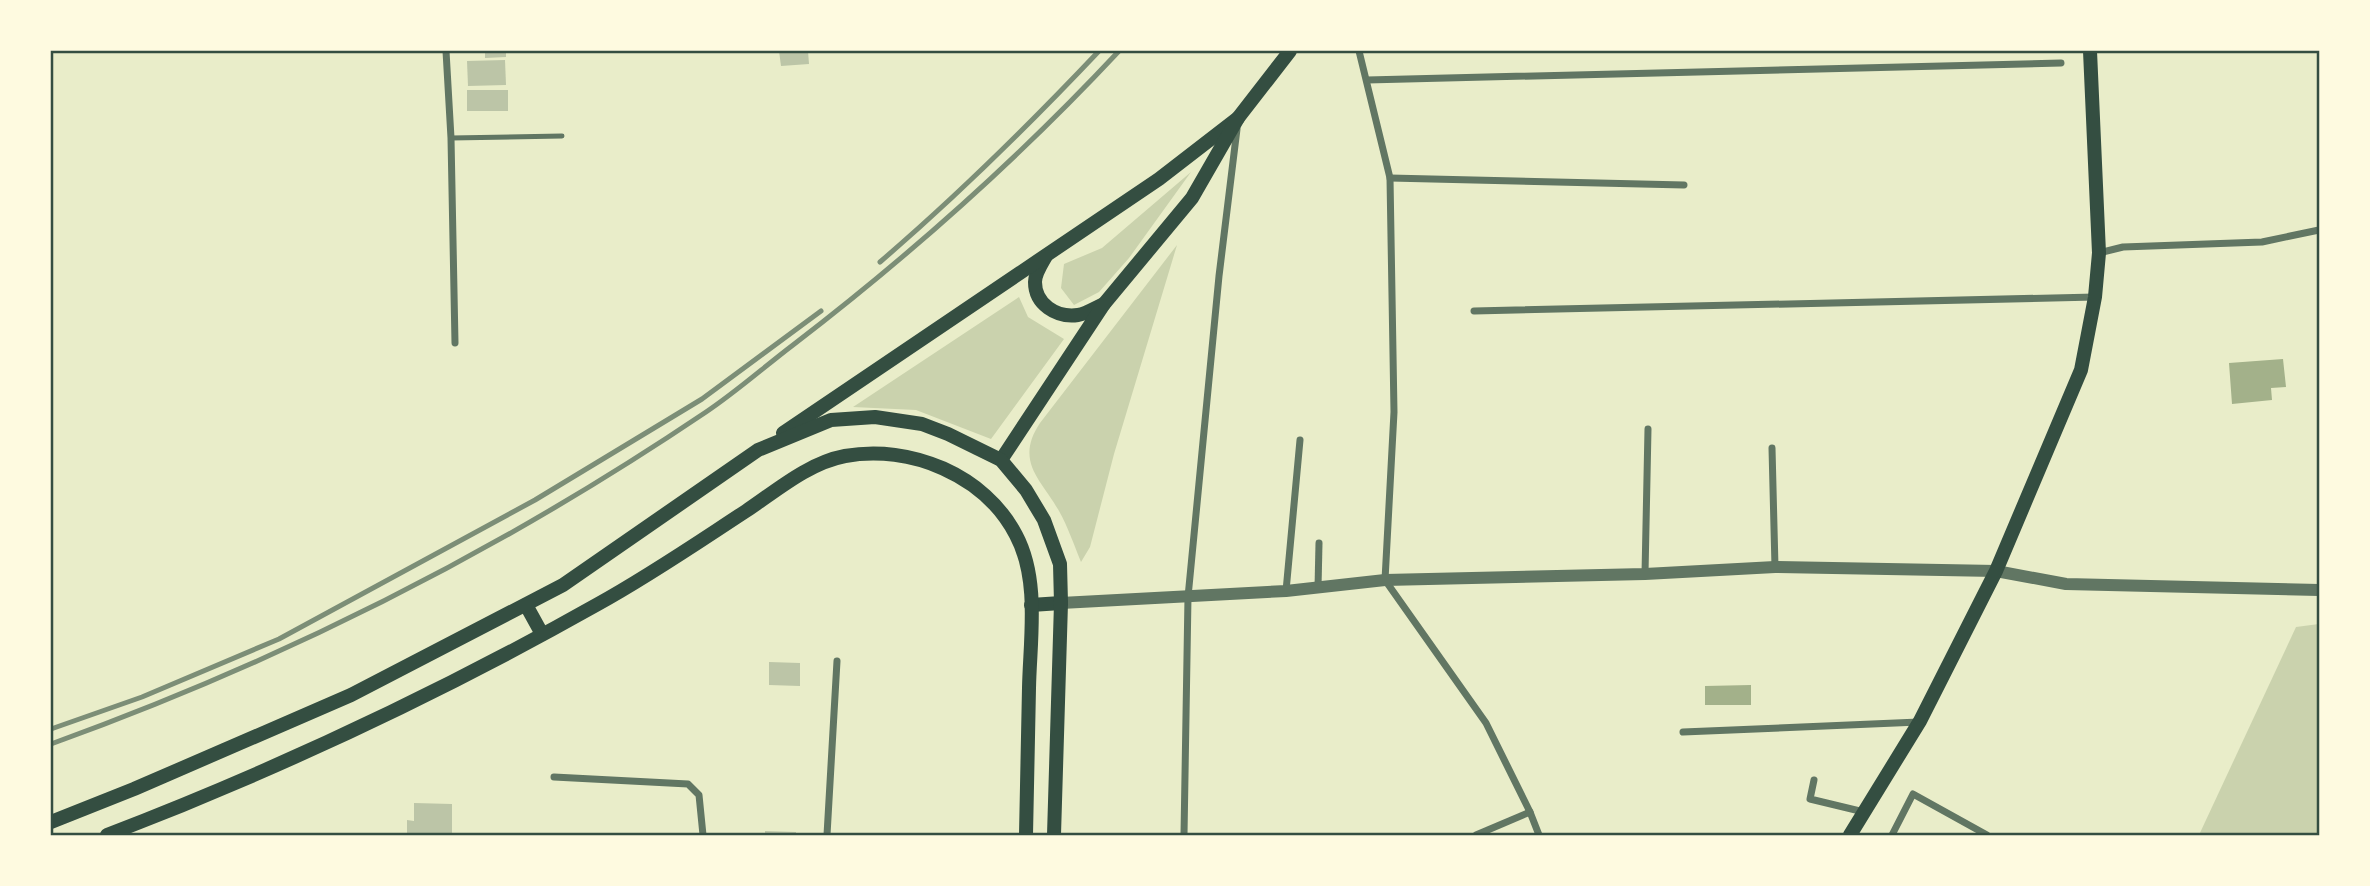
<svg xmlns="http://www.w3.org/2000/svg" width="2370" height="886" font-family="'Sofia Sans Condensed',sans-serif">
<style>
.green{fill:#cad2ad}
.water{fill:#a3b18a}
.building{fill:#bcc5a7}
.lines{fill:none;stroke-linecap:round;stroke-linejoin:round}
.service{stroke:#617663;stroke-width:5}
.minor{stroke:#617663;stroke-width:7}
.tertiary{stroke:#617663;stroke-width:12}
.secondary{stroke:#344e41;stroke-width:14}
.rail{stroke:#7c8e77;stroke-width:5}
.neatline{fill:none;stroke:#344e41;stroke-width:2.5}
</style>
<rect width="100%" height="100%" fill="#e9edc9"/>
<g class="green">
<polygon points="1191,172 1129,258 1099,292 1074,305 1061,288 1064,264 1102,248"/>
<path d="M1177,245L1114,454L1090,547L1081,562C1074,545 1068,527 1059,511C1042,480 1014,462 1040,423Z"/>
<polygon points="1019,297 1028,317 1064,339 991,439 916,410 853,407"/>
<polygon points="2319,624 2319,835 2199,835 2296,627"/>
</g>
<g class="water">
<polygon points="2283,359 2286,387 2271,388 2272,400 2232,404 2229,363"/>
<polygon points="1751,685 1751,705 1705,705 1705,686"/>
</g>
<g class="building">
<polygon points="485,51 506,51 506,57 485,58"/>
<polygon points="779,51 808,51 809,64 781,66"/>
<polygon points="505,60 506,85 468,86 467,61"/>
<rect x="467" y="90" width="41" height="21"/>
<polygon points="769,662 800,663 800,686 769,685"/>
<polygon points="414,803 452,804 452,835 407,835 407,820 414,821"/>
<polygon points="765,831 796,832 796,835 765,835"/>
</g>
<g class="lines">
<polyline class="service" points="451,138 562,136"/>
<g class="minor">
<polyline points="446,51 451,138 455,343"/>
<polyline points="1359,51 1390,178 1394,412 1385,580 1486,723 1530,812 1539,835"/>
<polyline points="1367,80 2061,63"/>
<polyline points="1390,178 1684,185"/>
<polyline points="2099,253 2123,247 2262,242 2319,230"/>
<polyline points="1474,311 2095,297"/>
<polyline points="1772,448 1775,567"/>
<polyline points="1645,574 1648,429"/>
<polyline points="1318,588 1319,543"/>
<polyline points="1286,591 1300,440"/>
<polyline points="1683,732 1919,722"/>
<polyline points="554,777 688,784 699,795 703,835"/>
<polyline points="1814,780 1810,799 1864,812"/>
<polyline points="827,835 837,661"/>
<polyline points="1184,835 1188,597 1219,276 1237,129"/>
<polyline points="1476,835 1530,812"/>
<polyline points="1892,835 1913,794 1987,835"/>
</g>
<polyline class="tertiary" points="1061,603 1286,591 1385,580 1645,574 1775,567 1996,571 2066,584 2319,590"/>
<g class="secondary">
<path d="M1046,256C1042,263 1035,273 1035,282C1035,304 1056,318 1078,315C1086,314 1095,308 1104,304"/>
<polyline points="783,433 1159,179 1238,118"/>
<polyline points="1001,460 1104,304 1192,198 1238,118 1290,51"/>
<polyline points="526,605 542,634"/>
<polyline points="1031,605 1061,603"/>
<polyline points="51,822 134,789 351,695 563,585 758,450 831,420 875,417 922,424 948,434 1001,460 1026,490 1044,520 1060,564 1061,603 1054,835"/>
<path d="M107,835C276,770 440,693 598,604C649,576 697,543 746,511C776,491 808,463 845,456C910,444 985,475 1016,535C1040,580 1030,639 1029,688C1028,737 1027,786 1026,835"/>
<polyline points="1850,835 1920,721 1996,571 2081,370 2095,297 2099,253 2090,51"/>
</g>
<g class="rail">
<path d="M880,262C957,196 1029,125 1099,51"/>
<polyline points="51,729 142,697 279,639 535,500 702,399 821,311"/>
<path d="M51,744C284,660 500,551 706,412C736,392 764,367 793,345C909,256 1019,158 1119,51"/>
</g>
</g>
<rect width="2370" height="886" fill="none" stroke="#fefae0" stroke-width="105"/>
<rect x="52" y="52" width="2266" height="782" class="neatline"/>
</svg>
